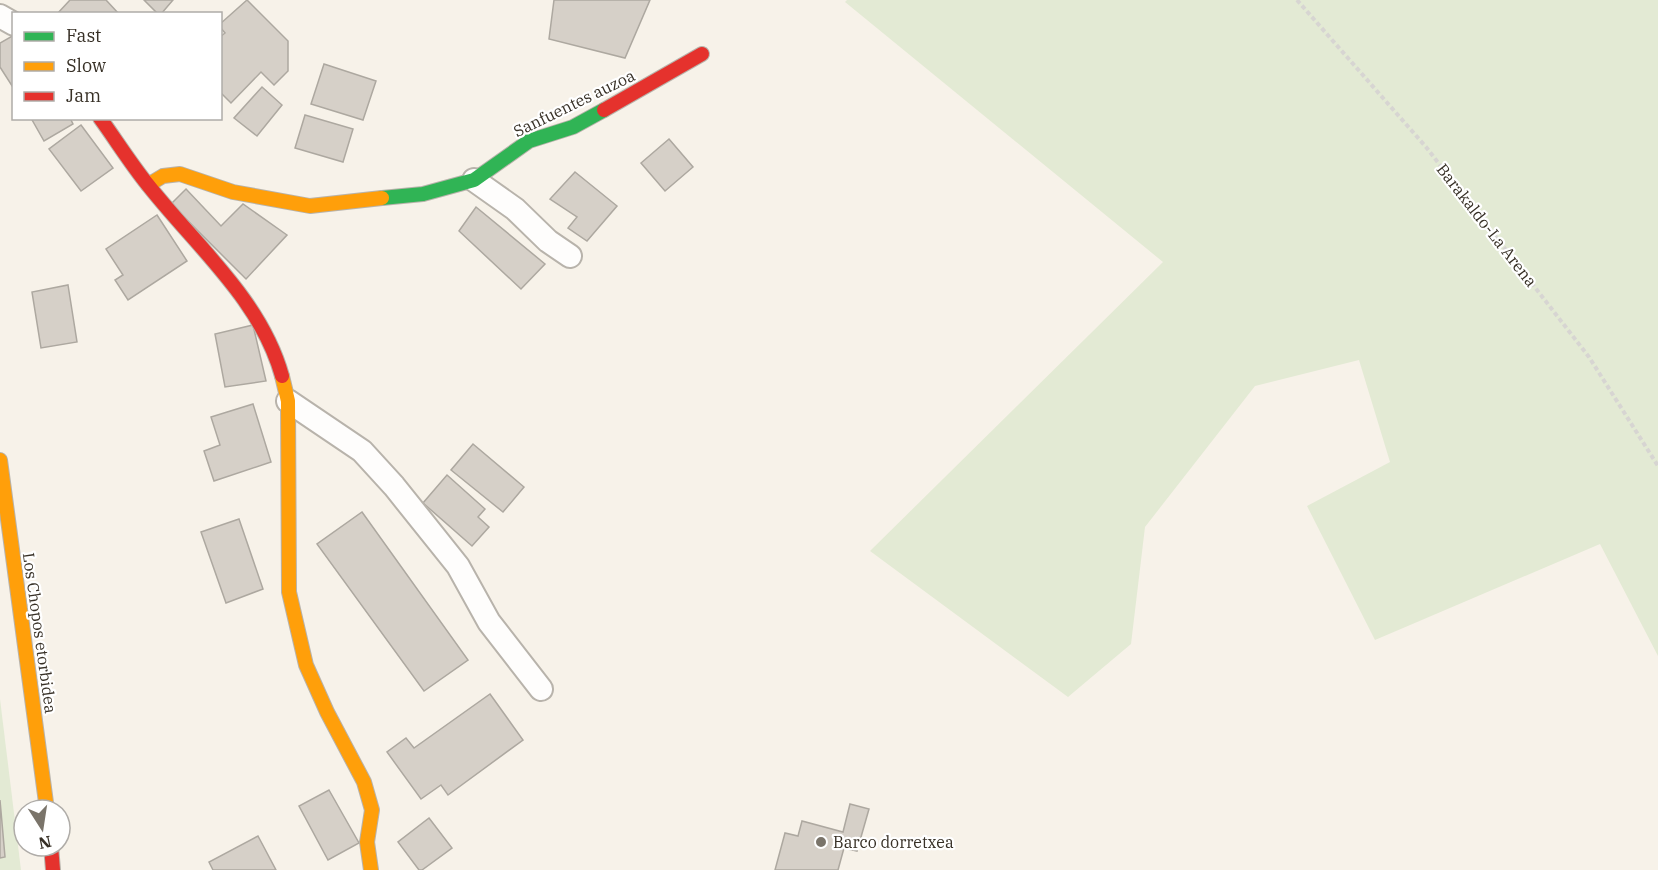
<svg xmlns="http://www.w3.org/2000/svg" width="1658" height="870" font-family="'IBM Plex Serif',serif">
<style>
.green{fill:#e3ead4}
.building{fill:#d6d0c8;stroke:#ada8a0;stroke-width:1.5}
.lines{fill:none;stroke-linecap:round;stroke-linejoin:round}
.street-casing{stroke:#b8b3ab;stroke-width:26}
.fast-casing{stroke:#b8b3ab;stroke-width:16}
.slow-casing{stroke:#b8b3ab;stroke-width:16}
.jam-casing{stroke:#b8b3ab;stroke-width:16}
.path{stroke:#d7d5d2;stroke-width:4;stroke-dasharray:4.5 3;stroke-linecap:butt}
.street{stroke:#fefdfc;stroke-width:22}
.fast{stroke:#30b455;stroke-width:14}
.slow{stroke:#ff9f0a;stroke-width:14}
.jam{stroke:#e5322d;stroke-width:14}
.poi-dot{fill:#7a746a;stroke:#fff;stroke-width:2}
.labels{text-anchor:middle;dominant-baseline:central;stroke-width:4.5;stroke-linejoin:round;paint-order:stroke}
.street-label{font-size:16px;fill:#373026;stroke:#fff}
.poi-label{font-size:16px;fill:#373026;stroke:#fff;text-anchor:start}
</style>
<rect width="100%" height="100%" fill="#f7f2e9"/>
<g class="green">
<polygon points="847,0 1658,0 1658,656 1600,544 1375,640 1307,506 1390,462 1359,360 1255,386 1145,527 1131,644 1068,697 870,551 1163,262 845,2"/>
<polygon points="0,699 21,870 0,870"/>
</g>
<g class="building">
<polygon points="70,0 106,0 119,14 57,14"/>
<polygon points="144,0 173,0 161,14 158,14"/>
<polygon points="247,0 288,41 288,71 274,85 261,72 231,103 220,92 220,37 225,33 220,27 220,24"/>
<polygon points="554,0 650,0 625,58 549,39"/>
<polygon points="14,35 14,89 0,67 0,43"/>
<polygon points="324,64 376,81 363,120 311,104"/>
<polygon points="262,87 282,105 257,136 234,118"/>
<polygon points="305,115 353,129 343,162 295,148"/>
<polygon points="31,118 70,118 73,124 44,141"/>
<polygon points="81,125 113,168 81,191 49,149"/>
<polygon points="669,139 693,167 665,191 641,163"/>
<polygon points="575,172 617,206 587,241 568,228 577,217 550,199"/>
<polygon points="186,189 221,226 243,204 287,235 246,279 171,204"/>
<polygon points="476,207 545,264 521,289 459,231"/>
<polygon points="157,215 187,261 128,300 115,280 123,275 106,249"/>
<polygon points="68,285 77,342 41,348 32,292"/>
<polygon points="253,325 266,381 225,387 215,334"/>
<polygon points="253,404 271,462 214,481 204,451 220,445 211,417"/>
<polygon points="473,444 524,487 503,512 451,470"/>
<polygon points="447,475 485,509 478,517 489,527 472,546 423,503"/>
<polygon points="362,512 468,660 424,691 317,544"/>
<polygon points="239,519 263,589 226,603 201,532"/>
<polygon points="490,694 523,740 448,795 441,785 421,799 387,752 406,738 414,748"/>
<polygon points="329,790 359,843 328,860 299,806"/>
<polygon points="0,800 5,857 0,858"/>
<polygon points="850,804 869,809 857,851 844,848 838,870 775,870 785,833 798,836 802,821 843,832"/>
<polygon points="429,818 452,848 422,870 419,870 398,842"/>
<polygon points="258,836 276,870 213,870 209,862"/>
</g>
<g class="lines">
<defs>
<g id="street">
<polyline points="0,16 14,24"/>
<polyline points="474,180 515,209 548,241 570,256"/>
<polyline points="288,401 362,451 394,486 458,566 489,622 541,689"/>
</g>
<polyline id="fast" points="382,198 423,194 474,180 529,141 573,127 604,110"/>
<g id="slow">
<polyline points="148,185 163,176 180,174 233,192 310,206 382,198"/>
<polyline points="282,376 288,401 289,592 306,665 327,712 364,782 372,810 367,842 371,870"/>
<polyline points="0,460 47,810"/>
</g>
<g id="jam">
<polyline points="604,110 702,54"/>
<path d="M100,118C116,140 131,164 148,185C196,246 261,300 282,376"/>
<polyline points="51,846 53,870"/>
</g>
</defs>
<use href="#street" class="street-casing"/>
<use href="#fast" class="fast-casing"/>
<use href="#slow" class="slow-casing"/>
<use href="#jam" class="jam-casing"/>
<polyline class="path" points="1297,0 1426,147 1589,357 1658,466"/>
<use href="#street" class="street"/>
<use href="#fast" class="fast"/>
<use href="#slow" class="slow"/>
<use href="#jam" class="jam"/>
</g>
<circle class="poi-dot" cx="821" cy="842" r="6"/>
<g class="labels">
<g class="street-label">
<text transform="translate(574 103) rotate(-26)">Sanfuentes auzoa</text>
<text transform="translate(1487 225) rotate(52)">Barakaldo-La Arena</text>
<text transform="translate(40 633) rotate(82)">Los Chopos etorbidea</text>
</g>
<g class="poi-label">
<text x="833" y="842">Barco dorretxea</text>
</g>
</g>
<rect x="12" y="12" width="210" height="108" fill="#ffffff" stroke="#afaca8" stroke-width="1.5"/>
<rect x="24" y="32" width="30" height="9" fill="#30b455" stroke="#afaca8" stroke-width="1.5"/>
<text x="66" y="42" font-size="18" fill="#373026">Fast</text>
<rect x="24" y="62" width="30" height="9" fill="#ff9f0a" stroke="#afaca8" stroke-width="1.5"/>
<text x="66" y="72" font-size="18" fill="#373026">Slow</text>
<rect x="24" y="92" width="30" height="9" fill="#e5322d" stroke="#afaca8" stroke-width="1.5"/>
<text x="66" y="102" font-size="18" fill="#373026">Jam</text>
<g transform="translate(42 828) rotate(168)"><circle r="28" fill="#ffffff" stroke="#afaca8" stroke-width="1.5"/>
<path d="M0-4.5L10 22L0 15L-10 22Z" fill="#7a746a"/>
<text y="-9" font-size="16" font-weight="bold" text-anchor="middle" fill="#373026">N</text>
</g>
</svg>
